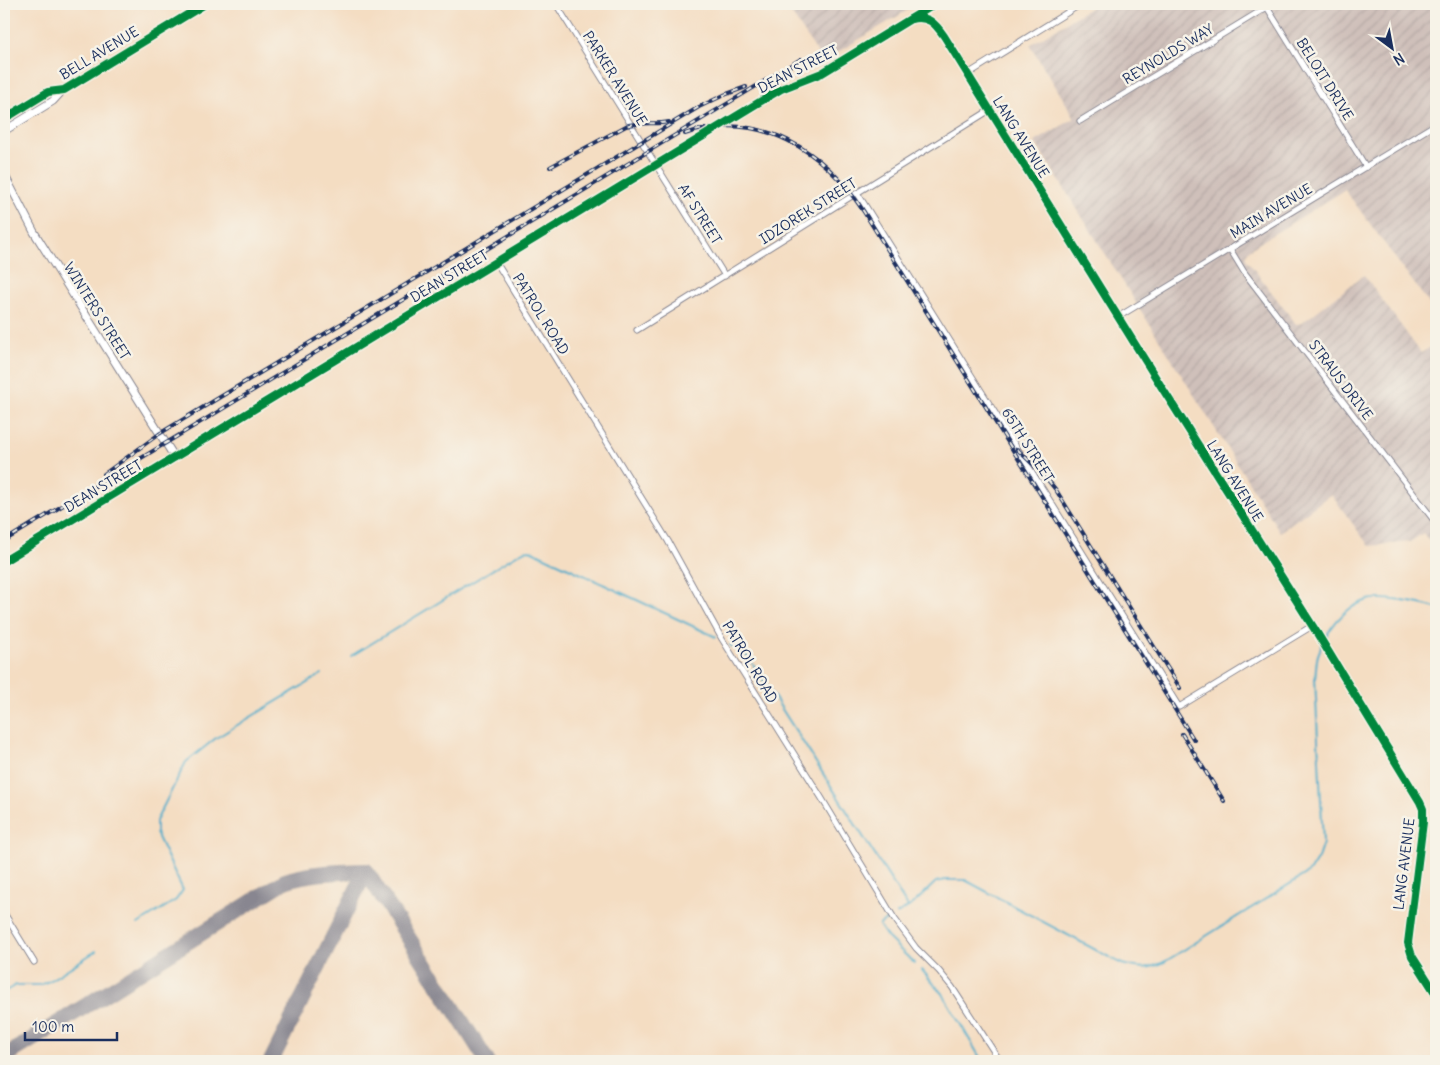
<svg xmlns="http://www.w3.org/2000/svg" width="1440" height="1065" font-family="Delius,sans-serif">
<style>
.industrial{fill:url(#industrial-furrows)}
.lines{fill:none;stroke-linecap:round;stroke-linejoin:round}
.stream{stroke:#4bacca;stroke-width:2}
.taxiway{stroke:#888690;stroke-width:16}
.street-casing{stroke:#888690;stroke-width:7}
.secondary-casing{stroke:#888690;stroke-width:9}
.street{stroke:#fff;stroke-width:5}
.secondary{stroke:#fff;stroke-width:7}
.rail-casing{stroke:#1b2f5e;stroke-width:4}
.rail{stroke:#f7f3e8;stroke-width:2;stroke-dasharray:5.5;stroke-linecap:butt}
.cycleway-casing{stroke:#f7f3e8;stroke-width:11}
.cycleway{stroke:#00873e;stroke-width:8}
.labels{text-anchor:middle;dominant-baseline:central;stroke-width:5;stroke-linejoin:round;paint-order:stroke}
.street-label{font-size:14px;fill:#1b2f5e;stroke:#f7f3e8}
</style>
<defs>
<pattern id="industrial-furrows" width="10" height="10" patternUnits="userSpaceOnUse" patternTransform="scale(1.25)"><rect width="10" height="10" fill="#cfc0ba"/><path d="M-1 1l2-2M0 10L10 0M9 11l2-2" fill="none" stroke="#b1a5a2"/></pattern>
</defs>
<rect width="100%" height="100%" fill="#f7f3e8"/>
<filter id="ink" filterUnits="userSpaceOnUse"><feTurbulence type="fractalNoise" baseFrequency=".02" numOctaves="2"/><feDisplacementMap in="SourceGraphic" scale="10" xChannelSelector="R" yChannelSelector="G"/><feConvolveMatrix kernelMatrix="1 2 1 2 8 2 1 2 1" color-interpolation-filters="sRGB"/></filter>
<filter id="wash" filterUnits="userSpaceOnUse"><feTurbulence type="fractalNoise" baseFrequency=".0096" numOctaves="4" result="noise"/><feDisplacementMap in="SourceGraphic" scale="20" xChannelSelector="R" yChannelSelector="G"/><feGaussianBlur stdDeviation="1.12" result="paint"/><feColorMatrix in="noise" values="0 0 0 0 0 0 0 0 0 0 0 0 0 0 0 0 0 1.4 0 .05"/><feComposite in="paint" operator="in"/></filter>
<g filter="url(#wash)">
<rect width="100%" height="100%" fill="#f4ddc2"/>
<g class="industrial">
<polygon points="785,4 918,4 823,61"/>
<polygon points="1096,4 1436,4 1436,313 1345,190 1264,240 1249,250 1246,255 1246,259 1296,324 1302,323 1364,275 1421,353 1436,344 1436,550 1423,533 1410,542 1369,546 1331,494 1280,532 1035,142 1075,118 1030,45"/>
</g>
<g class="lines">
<g class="stream">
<polyline points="730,645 744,652 757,670 908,907"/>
<polyline points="351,656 523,551 530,550 716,637"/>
<path d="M897,914L913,904L936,882L946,880H965L1122,964C1140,969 1149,970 1166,961L1309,872L1318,858L1323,843L1315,678C1316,671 1316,662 1318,655C1326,631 1343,607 1368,600C1381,596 1423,604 1436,608"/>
<polyline points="888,919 879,925 887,937 914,963"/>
<polyline points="138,924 176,900 183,890 156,833 156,821 186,762 216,738 322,674"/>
<polyline points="922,970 944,996 982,1061"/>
<polyline points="4,992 16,985 40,985 49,981 96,951"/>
</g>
<g class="taxiway">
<polyline points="366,871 487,1061"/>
<path d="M4,1057L285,881C311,872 339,872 366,871"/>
<polyline points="271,1061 366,871"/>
</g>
</g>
</g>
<g filter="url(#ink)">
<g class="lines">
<defs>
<g id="street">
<polyline points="556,4 725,276"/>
<polyline points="1265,4 1366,167"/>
<path d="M911,19C928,15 935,23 944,36L1164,391L1317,633L1420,802L1423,809V822L1408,943L1412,956L1436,994"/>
<polyline points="968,74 1081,4"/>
<polyline points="1080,121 1267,7"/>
<polyline points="858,194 1179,707 1312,626"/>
<polyline points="1230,249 1244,272 1436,523"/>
<polyline points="496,262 668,541 722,639 821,797 894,918 916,948 939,971 952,987 1000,1061"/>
<polyline points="1118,317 1436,124"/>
<polyline points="637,330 990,110"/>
<polyline points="4,561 781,89 822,73 935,4"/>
<polyline points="4,913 34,962"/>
</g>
<g id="secondary">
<polyline points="4,119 48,92 64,90 205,4"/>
<polyline points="4,131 53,101 63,90"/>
<polyline points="4,174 34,232 175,458"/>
</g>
</defs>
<use href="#street" class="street-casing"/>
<use href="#secondary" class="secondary-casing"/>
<use href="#street" class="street"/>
<use href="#secondary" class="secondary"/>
<defs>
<g id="rail">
<path d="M685,134C759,108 825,151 864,212L1194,740"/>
<path d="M550,167L626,126C640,121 655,125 669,122"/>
<polyline points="1017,449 1043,474 1056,490 1180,688"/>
<polyline points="104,474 159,434 699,107 724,95 746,87"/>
<polyline points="4,541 801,59"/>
<polyline points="1182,734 1224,801"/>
</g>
</defs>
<use href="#rail" class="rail-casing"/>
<use href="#rail" class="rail"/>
<defs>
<g id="cycleway">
<path d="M911,19C928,15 935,23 944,36L1164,391L1317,633L1420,802L1423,809V822L1408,943L1412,956L1436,994"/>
<polyline points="4,119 48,92 64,90 205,4"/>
<polyline points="4,561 781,89 822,73 935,4"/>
</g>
</defs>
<use href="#cycleway" class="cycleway-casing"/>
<use href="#cycleway" class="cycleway"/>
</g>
</g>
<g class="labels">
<g class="street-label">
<text transform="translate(99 53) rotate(-31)">BELL AVENUE</text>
<text transform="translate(1168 54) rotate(-31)">REYNOLDS WAY</text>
<text transform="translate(798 69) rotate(-27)">DEAN STREET</text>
<text transform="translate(615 78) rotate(58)">PARKER AVENUE</text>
<text transform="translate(1325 79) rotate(58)">BELOIT DRIVE</text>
<text transform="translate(1021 137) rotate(58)">LANG AVENUE</text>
<text transform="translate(808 211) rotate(-32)">IDZOREK STREET</text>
<text transform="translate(1271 211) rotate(-31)">MAIN AVENUE</text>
<text transform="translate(700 214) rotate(58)">AF STREET</text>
<text transform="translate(449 276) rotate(-31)">DEAN STREET</text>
<text transform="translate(97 311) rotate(58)">WINTERS STREET</text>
<text transform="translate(541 314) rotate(58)">PATROL ROAD</text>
<text transform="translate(1341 380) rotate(53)">STRAUS DRIVE</text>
<text transform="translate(1028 445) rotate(58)">65TH STREET</text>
<text transform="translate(1235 481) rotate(58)">LANG AVENUE</text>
<text transform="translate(103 486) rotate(-31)">DEAN STREET</text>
<text transform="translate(750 662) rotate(59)">PATROL ROAD</text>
<text transform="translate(1404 864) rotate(-83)">LANG AVENUE</text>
</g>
</g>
<rect width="1440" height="1065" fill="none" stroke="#f7f3e8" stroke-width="20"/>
<g transform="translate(1392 48) rotate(148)" stroke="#f7f3e8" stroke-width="4" paint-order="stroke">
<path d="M0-4L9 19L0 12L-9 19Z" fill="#1b2f5e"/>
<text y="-8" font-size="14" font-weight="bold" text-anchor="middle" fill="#1b2f5e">N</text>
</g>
<path d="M25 1032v8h92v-8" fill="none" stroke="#1b2f5e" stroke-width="2.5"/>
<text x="32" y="1032" font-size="15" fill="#1b2f5e" stroke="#f7f3e8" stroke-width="4" paint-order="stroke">100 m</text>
</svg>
